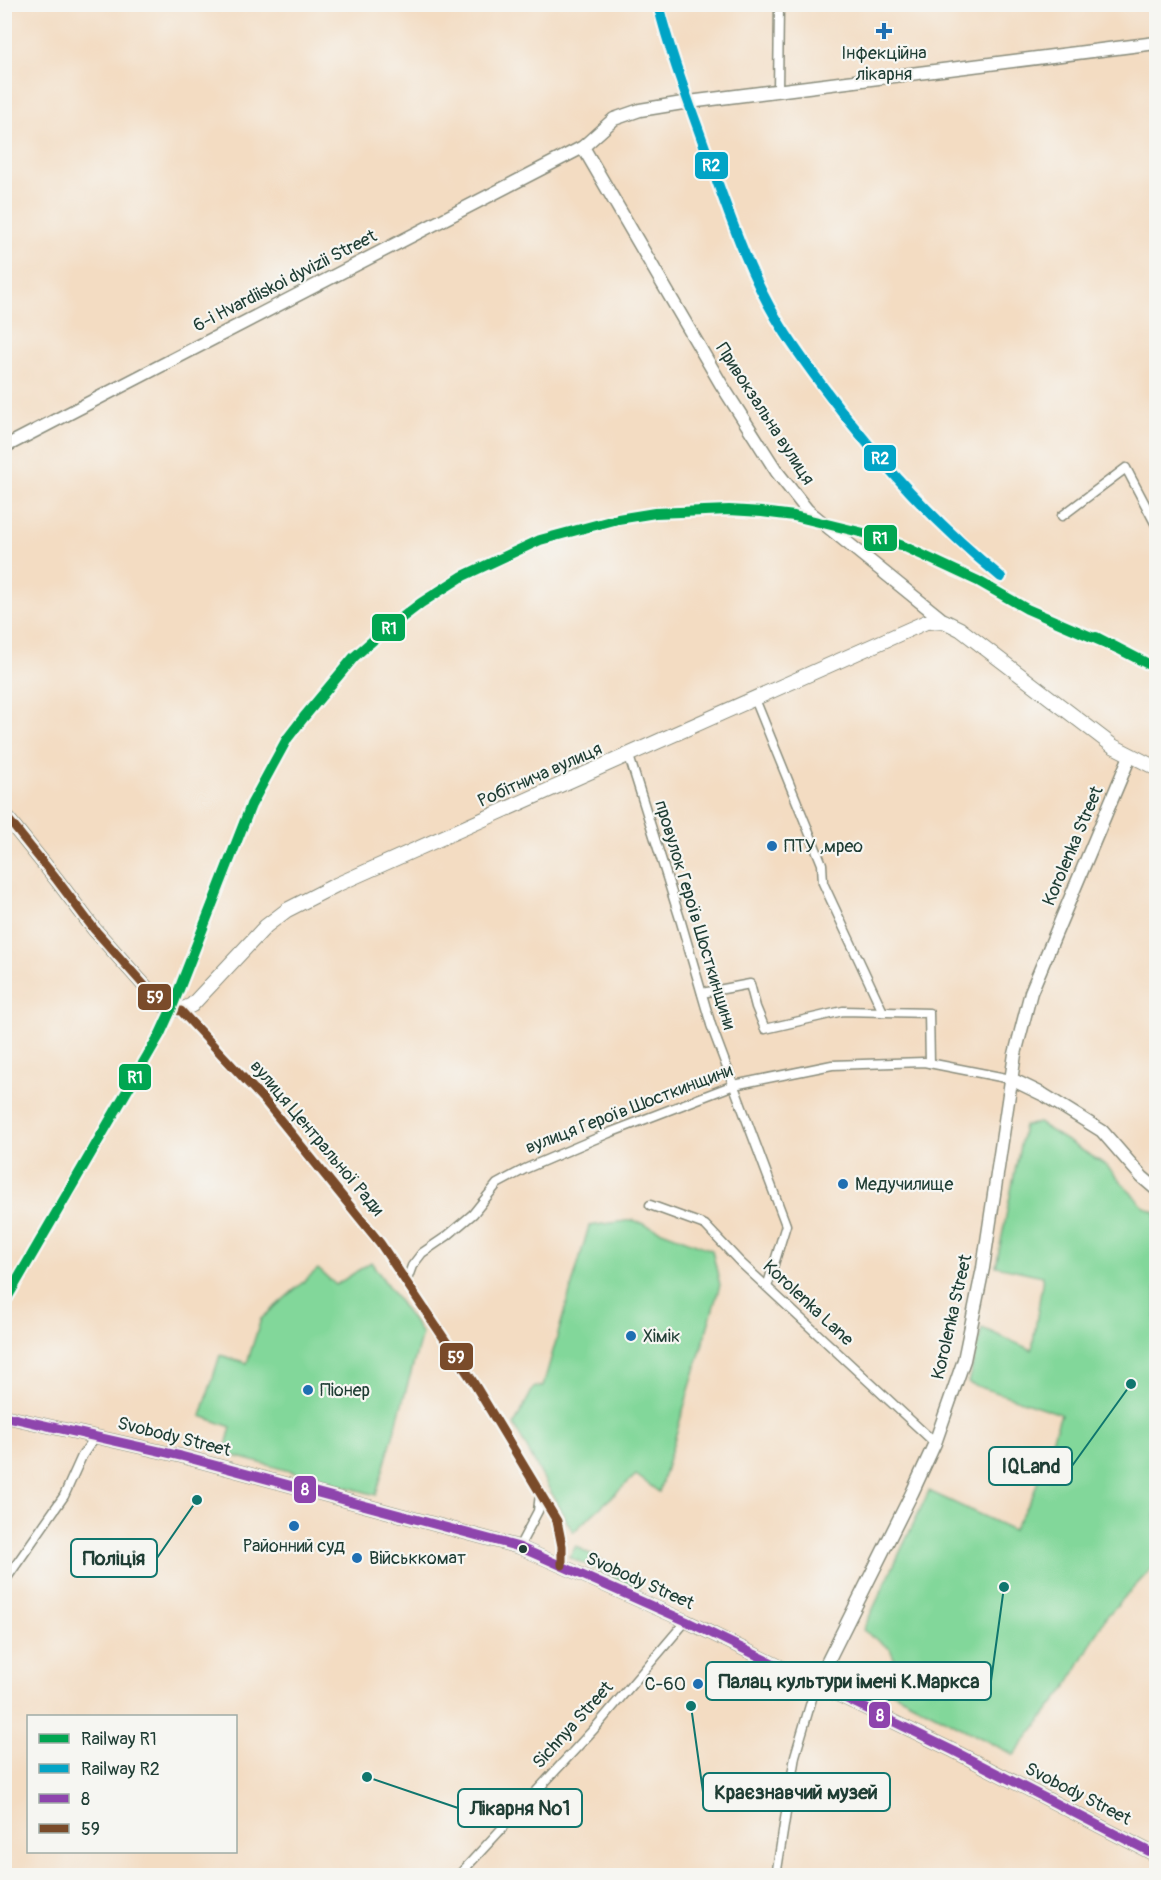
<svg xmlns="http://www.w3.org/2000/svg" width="1161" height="1880" font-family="Pangolin,sans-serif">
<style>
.green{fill:#82d79a;stroke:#508a67;stroke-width:1.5}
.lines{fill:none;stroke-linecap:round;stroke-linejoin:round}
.street-casing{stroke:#898c7b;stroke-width:11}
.secondary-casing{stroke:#898c7b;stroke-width:15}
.primary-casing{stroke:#898c7b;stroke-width:16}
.street{stroke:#fff;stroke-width:8}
.secondary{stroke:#fff;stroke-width:12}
.primary{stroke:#fff;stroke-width:14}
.bus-1-casing{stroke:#f6f6f2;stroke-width:14}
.bus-2-casing{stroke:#f6f6f2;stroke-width:14}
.bus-1{stroke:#8e44ad;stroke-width:9}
.bus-2{stroke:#7a4b2a;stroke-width:9}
.rail-1-casing{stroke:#f6f6f2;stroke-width:15}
.rail-2-casing{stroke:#f6f6f2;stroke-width:15}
.rail-1{stroke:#00a651;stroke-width:10}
.rail-2{stroke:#02a4c6;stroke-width:10}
.poi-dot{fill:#1f6fb2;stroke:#f6f6f2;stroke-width:2}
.bus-dot{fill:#1f3d34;stroke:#f6f6f2;stroke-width:2}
.labels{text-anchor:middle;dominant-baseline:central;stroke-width:4.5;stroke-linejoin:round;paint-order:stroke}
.poi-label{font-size:18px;fill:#1f3d34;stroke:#f6f6f2;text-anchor:start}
.street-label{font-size:18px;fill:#1f3d34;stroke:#f6f6f2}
.leader{fill:none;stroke:#0f766e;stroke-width:2}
.callout-dot{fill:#0f766e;stroke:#f6f6f2;stroke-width:2}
.callout{fill:#f6f6f2;stroke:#0f766e;stroke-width:2}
.callout-label{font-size:20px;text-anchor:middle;font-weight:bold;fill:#1f3d34}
.line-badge{stroke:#f6f6f2;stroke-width:2}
.badge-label{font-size:16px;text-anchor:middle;font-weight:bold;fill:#fff}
</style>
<rect width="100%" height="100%" fill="#f6f6f2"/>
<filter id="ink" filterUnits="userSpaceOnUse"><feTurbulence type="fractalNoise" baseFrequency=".0167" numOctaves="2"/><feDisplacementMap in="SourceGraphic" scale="12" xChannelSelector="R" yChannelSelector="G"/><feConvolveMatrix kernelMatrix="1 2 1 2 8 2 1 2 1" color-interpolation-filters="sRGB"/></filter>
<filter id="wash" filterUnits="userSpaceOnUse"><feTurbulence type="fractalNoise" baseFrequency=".008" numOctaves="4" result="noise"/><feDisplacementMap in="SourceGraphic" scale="24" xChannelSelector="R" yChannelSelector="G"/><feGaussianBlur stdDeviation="1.35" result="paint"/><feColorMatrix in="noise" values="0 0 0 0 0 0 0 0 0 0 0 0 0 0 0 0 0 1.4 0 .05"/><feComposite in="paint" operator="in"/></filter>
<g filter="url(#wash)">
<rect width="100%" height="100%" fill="#f3dcc2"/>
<g class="green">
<polygon points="1038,1123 1106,1165 1143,1206 1156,1213 1156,1564 1106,1617 1066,1688 1014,1755 892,1692 898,1668 890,1649 863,1630 929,1491 1013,1530 1033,1495 1061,1414 968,1383 982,1328 1032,1350 1043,1276 996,1266 1024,1126"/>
<polygon points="633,1220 712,1250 720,1285 659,1492 636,1475 573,1532 514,1425 534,1387 543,1386 589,1226"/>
<polygon points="371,1262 422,1334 376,1495 224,1453 231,1427 201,1416 220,1355 247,1363 261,1319 318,1269 336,1285"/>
<polygon points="576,1546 641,1584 639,1589 569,1557"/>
</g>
</g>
<g filter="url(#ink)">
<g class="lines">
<defs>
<g id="street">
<polyline points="778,92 779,4"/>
<polyline points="1062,516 1126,468 1156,525"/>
<polyline points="755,699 822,864 823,883 883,1012"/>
<polyline points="629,756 681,922 711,1025 786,1225 767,1287"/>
<polyline points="702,993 750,984 756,1007 765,1029 843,1011 929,1013 930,1063"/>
<polyline points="181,1011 265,1101 380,1243 472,1380 557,1521 562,1546 562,1565"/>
<polyline points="650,1205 705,1225 740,1262 935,1443"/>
<polyline points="407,1280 412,1266 422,1253 447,1236 473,1214 497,1184 525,1169 609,1133 734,1085 832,1065 924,1062 1011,1079"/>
<polyline points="519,1547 538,1511 540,1494"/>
<polyline points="4,1582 64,1496 82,1456 95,1437"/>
<polyline points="458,1876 594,1729 686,1621"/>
<polyline points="776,1876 795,1756 816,1685"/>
</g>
<g id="secondary">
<polyline points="583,147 721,384 777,472 807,510 944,621"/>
<polyline points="4,447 583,147 614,119 640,110 689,102 1156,43"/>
<polyline points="1011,1079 1044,1095 1102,1131 1142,1177 1156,1189"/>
<polyline points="4,1416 181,1456 519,1547 686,1621 954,1751 1156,1855"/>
<polyline points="816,1685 912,1493 935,1443 964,1360 983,1268 1015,1054 1031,992 1130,756"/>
</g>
<path id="primary" d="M4,814L57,880L94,929L159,1002C173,1011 177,1013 192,1005L266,926L287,910L336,885L926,622L944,621L960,629L1113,746L1156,768"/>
</defs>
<use href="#street" class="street-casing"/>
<use href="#secondary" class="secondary-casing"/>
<use href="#primary" class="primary-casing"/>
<use href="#street" class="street"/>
<use href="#secondary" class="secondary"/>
<use href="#primary" class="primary"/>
<defs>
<polyline id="bus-1" points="4,1416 181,1456 519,1547 686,1621 954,1751 1156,1855"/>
<polyline id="bus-2" points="4,814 57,880 94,929 159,1002 171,1010 181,1011 265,1101 380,1243 472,1380 557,1521 562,1546 562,1565"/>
</defs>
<use href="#bus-1" class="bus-1-casing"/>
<use href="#bus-2" class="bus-2-casing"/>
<use href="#bus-1" class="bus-1"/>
<use href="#bus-2" class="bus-2"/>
<defs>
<g id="rail-1">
<polyline points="1096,637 1156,668"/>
<polyline points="4,1303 160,1034 171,1010 251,805 287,739 304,717 354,657 378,636 421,603 463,576 540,540 618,519 655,513 729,510 762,512 794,516 872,535 903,546 978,581 1027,609 1117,648"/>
</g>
<path id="rail-2" d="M658,4C671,57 691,108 709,159C729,213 747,269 776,318C792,345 811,371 830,396C882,465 934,522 1001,577"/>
</defs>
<use href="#rail-1" class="rail-1-casing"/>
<use href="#rail-2" class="rail-2-casing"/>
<use href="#rail-1" class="rail-1"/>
<use href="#rail-2" class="rail-2"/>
</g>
</g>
<g class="poi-dot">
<path d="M881 22h6v6h6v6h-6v6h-6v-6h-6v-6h6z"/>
<circle cx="772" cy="846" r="6"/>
<circle cx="843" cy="1184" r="6"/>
<circle cx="631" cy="1336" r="6"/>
<circle cx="308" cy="1390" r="6"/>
<circle cx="294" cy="1526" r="6"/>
<circle cx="357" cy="1558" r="6"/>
<circle cx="698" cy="1684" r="6"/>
</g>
<circle class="bus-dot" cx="523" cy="1549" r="5"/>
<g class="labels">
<g class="poi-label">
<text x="884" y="53" text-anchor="middle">Інфекційна<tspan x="884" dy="21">лікарня</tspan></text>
<text x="784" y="846">ПТУ ,мрео</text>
<text x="855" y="1184">Медучилище</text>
<text x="643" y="1336">Хімік</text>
<text x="320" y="1390">Піонер</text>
<text x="294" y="1546" text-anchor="middle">Районний суд</text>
<text x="369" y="1558">Військкомат</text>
<text x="686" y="1684" text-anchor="end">С-60</text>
</g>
<g class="street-label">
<text transform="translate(285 281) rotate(-27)">6-i Hvardiiskoi dyvizii Street</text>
<text transform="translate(765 414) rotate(57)">Привокзальна вулиця</text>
<text transform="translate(540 775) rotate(-24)">Робітнича вулиця</text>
<text transform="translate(1073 846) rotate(-67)">Korolenka Street</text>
<text transform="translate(695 915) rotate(73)">провулок Героїв Шосткинщини</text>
<text transform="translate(629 1109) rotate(-21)">вулиця Героїв Шосткинщини</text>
<text transform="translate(317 1138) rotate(50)">вулиця Центральної Ради</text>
<text transform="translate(808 1303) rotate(43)">Korolenka Lane</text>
<text transform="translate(952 1317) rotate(-77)">Korolenka Street</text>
<text transform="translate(174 1437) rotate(14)">Svobody Street</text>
<text transform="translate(640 1581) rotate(24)">Svobody Street</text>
<text transform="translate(573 1725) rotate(-48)">Sichnya Street</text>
<text transform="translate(1078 1794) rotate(27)">Svobody Street</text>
</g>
</g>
<path class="leader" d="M1131 1384L1072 1466M197 1500L157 1558M1004 1587L991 1681M691 1706L703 1792M367 1777L458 1808"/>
<g class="callout-dot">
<circle cx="1131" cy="1384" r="6"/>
<circle cx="197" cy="1500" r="6"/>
<circle cx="1004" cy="1587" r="6"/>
<circle cx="691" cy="1706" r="6"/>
<circle cx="367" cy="1777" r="6"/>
</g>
<g class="callout">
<rect x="989" y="1447" width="83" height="38" rx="6"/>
<rect x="71" y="1539" width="86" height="38" rx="6"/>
<rect x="706" y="1662" width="285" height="38" rx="6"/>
<rect x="703" y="1773" width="187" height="38" rx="6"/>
<rect x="458" y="1789" width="124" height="38" rx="6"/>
</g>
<g class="callout-label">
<text x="1031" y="1473">IQLand</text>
<text x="114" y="1565">Поліція</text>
<text x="849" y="1688">Палац культури імені К.Маркса</text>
<text x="796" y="1799">Краєзнавчий музей</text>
<text x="520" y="1815">Лікарня №1</text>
</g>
<g class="line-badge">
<rect x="694" y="151" width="35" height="29" rx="6" fill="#02a4c6"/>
<rect x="863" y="444" width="34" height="28" rx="6" fill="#02a4c6"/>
<rect x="863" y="524" width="35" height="28" rx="6" fill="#00a651"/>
<rect x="371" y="613" width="35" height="29" rx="6" fill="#00a651"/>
<rect x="137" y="983" width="35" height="28" rx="6" fill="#7a4b2a"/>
<rect x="118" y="1063" width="34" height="28" rx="6" fill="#00a651"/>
<rect x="439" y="1342" width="35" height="29" rx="6" fill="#7a4b2a"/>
<rect x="293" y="1475" width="24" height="29" rx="6" fill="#8e44ad"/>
<rect x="868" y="1701" width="23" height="28" rx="6" fill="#8e44ad"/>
</g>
<g class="badge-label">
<text x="711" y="171">R2</text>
<text x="880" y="464">R2</text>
<text x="880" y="544">R1</text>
<text x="389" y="634">R1</text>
<text x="155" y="1003">59</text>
<text x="135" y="1083">R1</text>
<text x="456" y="1363">59</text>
<text x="305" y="1495">8</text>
<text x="880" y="1721">8</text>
</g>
<rect width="1161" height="1880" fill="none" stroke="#f6f6f2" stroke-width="24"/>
<rect x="27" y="1715" width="210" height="138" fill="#f6f6f2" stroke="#a0aca6" stroke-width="1.5"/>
<rect x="39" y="1734" width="30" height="9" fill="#00a651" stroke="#a0aca6" stroke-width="1.5"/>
<text x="81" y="1745" font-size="18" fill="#1f3d34">Railway R1</text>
<rect x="39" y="1764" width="30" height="9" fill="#02a4c6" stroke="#a0aca6" stroke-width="1.5"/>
<text x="81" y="1775" font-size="18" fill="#1f3d34">Railway R2</text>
<rect x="39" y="1794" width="30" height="9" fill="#8e44ad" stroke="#a0aca6" stroke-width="1.5"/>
<text x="81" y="1805" font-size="18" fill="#1f3d34">8</text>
<rect x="39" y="1824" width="30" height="9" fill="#7a4b2a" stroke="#a0aca6" stroke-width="1.5"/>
<text x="81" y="1835" font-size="18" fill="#1f3d34">59</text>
</svg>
